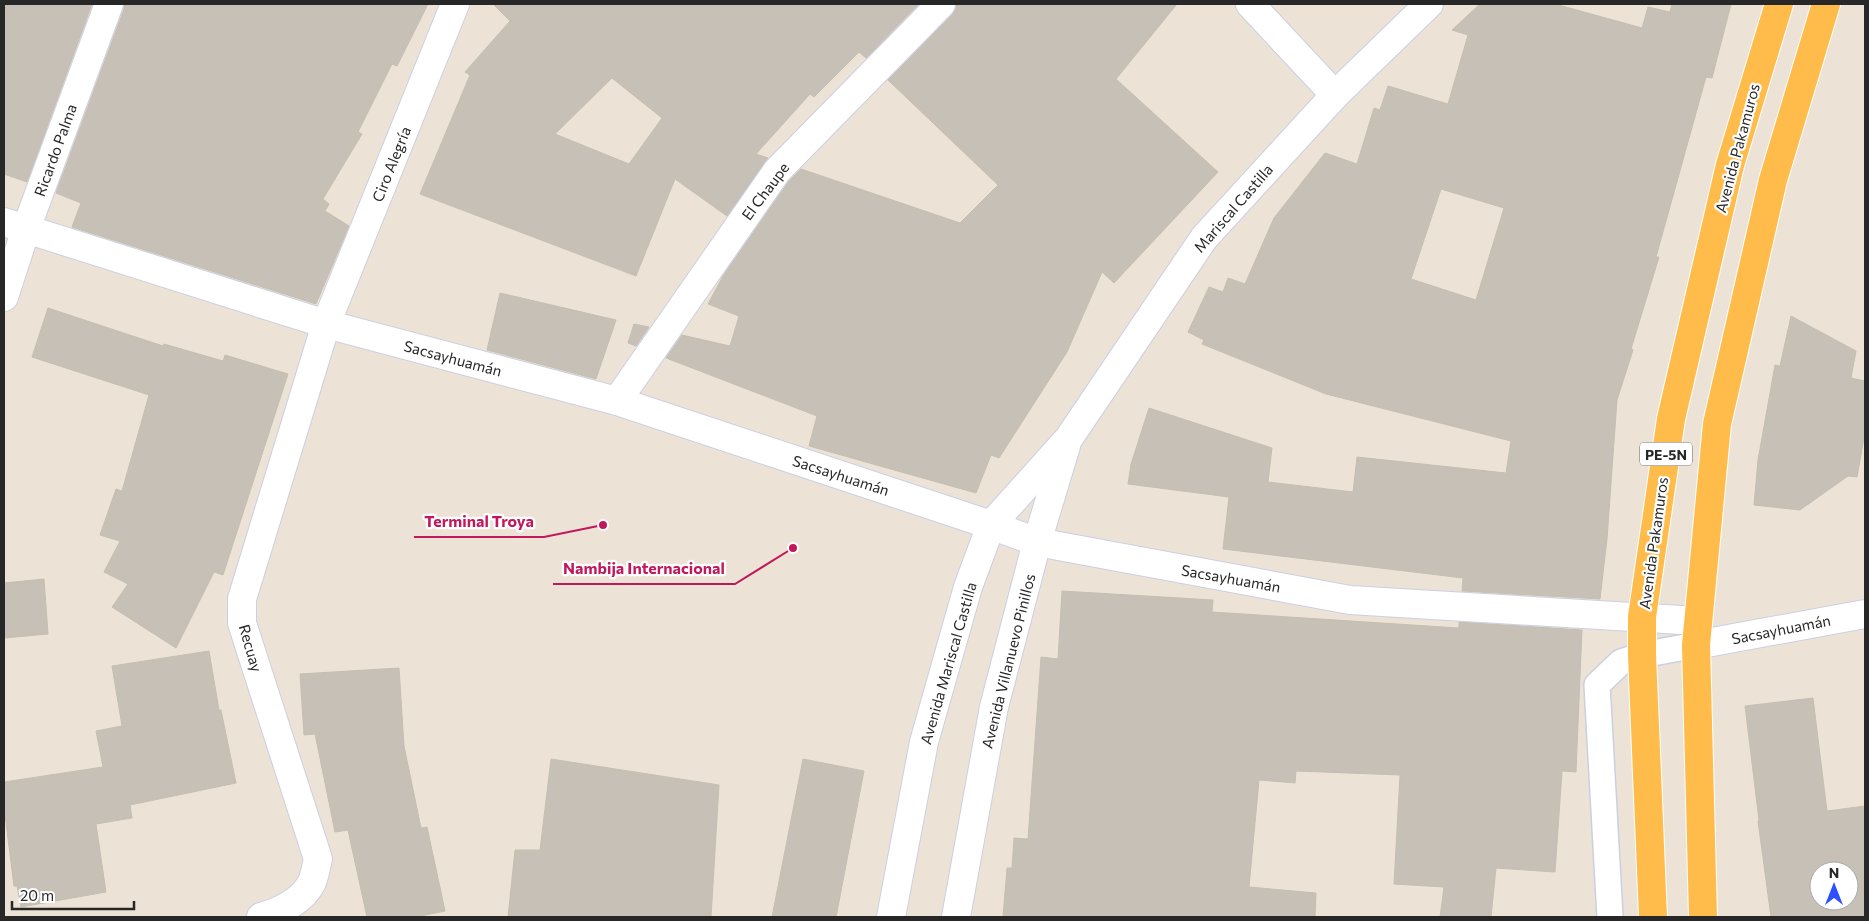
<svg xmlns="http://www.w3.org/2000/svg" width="1869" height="921" font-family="Commissioner,sans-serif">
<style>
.building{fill:#c6c0b6;stroke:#c6bfb0;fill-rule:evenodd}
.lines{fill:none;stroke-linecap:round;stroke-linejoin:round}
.service-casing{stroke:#cbcfe2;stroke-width:28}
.minor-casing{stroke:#cbcfe2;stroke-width:30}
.tertiary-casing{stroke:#cbcfe2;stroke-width:30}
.trunk-casing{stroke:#fff;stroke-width:30}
.service{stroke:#fff;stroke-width:25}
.minor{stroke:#fff;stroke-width:28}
.tertiary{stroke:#fff;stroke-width:28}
.trunk{stroke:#ffbc4a;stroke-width:28}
.labels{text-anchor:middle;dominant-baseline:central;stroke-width:4.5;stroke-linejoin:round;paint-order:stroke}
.shield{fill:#fff;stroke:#686868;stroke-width:1}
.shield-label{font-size:14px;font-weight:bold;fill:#272727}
.street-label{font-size:15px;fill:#272727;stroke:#fff}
.leader{fill:none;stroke:#c2185b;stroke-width:2}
.callout-dot{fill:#c2185b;stroke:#fff;stroke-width:2}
.callout-label{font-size:16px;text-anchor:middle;font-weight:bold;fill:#c2185b;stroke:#fff;stroke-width:4.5;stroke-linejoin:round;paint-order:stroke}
</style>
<rect width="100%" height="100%" fill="#ece3d6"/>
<g class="building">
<polygon points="4,4 92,4 27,182 4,174"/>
<polygon points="124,4 428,4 397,66 392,64 358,132 362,134 323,199 329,204 325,211 349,226 316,304 72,227 81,203 56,193 124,9"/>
<path d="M493,4H919L866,58L859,52L814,97L810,94L756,154L768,158L727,216L675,179L636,276L420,194L470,75L465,72L510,21ZM612,78L662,118L629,164L555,134Z"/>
<polygon points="956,4 1177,4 1116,79 1218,172 1114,283 1102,272 1067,352 999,458 991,455 976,493 809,446 817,416 666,358 682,335 730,346 739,316 708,304 723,276 789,181 801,169 960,223 998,185 888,80 952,15 956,8"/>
<path d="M1480,4H1555L1642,28L1648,7L1670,12L1672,4H1731L1712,78L1706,77L1656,257H1659L1631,349L1633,350L1617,400L1607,539L1600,599L1462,591L1463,578L1223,549L1229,497L1128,484L1131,464L1149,408L1272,448L1268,482L1353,492L1357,457L1506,473L1511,441L1326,394L1202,344L1204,340L1188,332L1209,287L1223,292L1228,278L1245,284L1274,218L1325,153L1357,164L1374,108L1380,110L1388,86L1448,104L1468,35L1452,30ZM1441,189L1504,208L1476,300L1411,279Z"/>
<polygon points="500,293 616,320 596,379 487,350"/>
<polygon points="48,308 163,346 164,344 223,361 225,355 288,374 223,575 214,572 176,648 112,607 128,584 104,572 120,541 100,535 116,489 122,491 149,395 32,357"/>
<polygon points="1791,316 1856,351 1851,378 1865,381 1865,432 1857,477 1848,476 1800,510 1754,505 1758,460 1775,365 1780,366"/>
<polygon points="634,324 649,327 636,346 628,343"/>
<polygon points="44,579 48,634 4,638 4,583"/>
<polygon points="1062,591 1213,600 1212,612 1459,628 1459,622 1582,630 1576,772 1562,771 1555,872 1496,868 1491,917 1440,917 1444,887 1394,884 1400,775 1296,771 1295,783 1259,780 1249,887 1316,893 1315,917 1003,917 1007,868 1012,868 1014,838 1028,839 1041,657 1058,659"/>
<polygon points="209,651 219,710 221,710 236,783 130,805 132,818 96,824 106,892 21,907 17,886 14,886 4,807 4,782 103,767 96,731 122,726 112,666"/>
<polygon points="399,668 404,746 421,828 427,827 445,911 415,917 367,917 348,830 335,832 315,734 304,735 300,674"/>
<path d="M1813,698L1827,811L1865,806V917H1771L1758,821L1759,820L1745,706ZM1819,871H1849V901H1819Z"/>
<polygon points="551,759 719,785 711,917 508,917 515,850 540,850"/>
<polygon points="803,759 864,771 836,917 772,917"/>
</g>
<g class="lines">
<defs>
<polyline id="service" points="1610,917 1597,685 1621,662 1642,655 1696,645"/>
<g id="minor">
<polyline points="4,222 326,324 617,401 991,525 1037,542 1350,600 1698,621"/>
<polyline points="4,297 26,229 109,4"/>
<polyline points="617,401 777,171 941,4"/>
<polyline points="1696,645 1865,614"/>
<path d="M261,917C279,912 303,901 312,882C315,875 316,867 318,859L242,623V599L326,324L455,4"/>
</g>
<g id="tertiary">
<polyline points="1250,4 1335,95"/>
<polyline points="891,917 924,742 968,587 991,525 1069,438 1204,238 1335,95 1429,4"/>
<polyline points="956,917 994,707 1037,542 1066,446"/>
</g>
<g id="trunk">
<polyline points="1653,917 1642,655 1642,617 1671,419 1730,165 1779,4"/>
<polyline points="1703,917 1696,645 1717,424 1773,180 1826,4"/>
</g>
</defs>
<use href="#service" class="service-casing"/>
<use href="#minor" class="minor-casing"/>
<use href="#tertiary" class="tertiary-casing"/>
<use href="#trunk" class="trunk-casing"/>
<use href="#service" class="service"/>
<use href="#minor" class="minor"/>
<use href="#tertiary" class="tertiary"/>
<use href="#trunk" class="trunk"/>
</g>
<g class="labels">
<rect class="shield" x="1640" y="442.5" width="52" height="23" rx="4"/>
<g class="shield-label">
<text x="1666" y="454">PE-5N</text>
</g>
<g class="street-label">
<text transform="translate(1737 148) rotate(-75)">Avenida Pakamuros</text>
<text transform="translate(55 150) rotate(-70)">Ricardo Palma</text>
<text transform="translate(391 164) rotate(-68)">Ciro Alegría</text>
<text transform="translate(765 191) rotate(-53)">El Chaupe</text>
<text transform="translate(1233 208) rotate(-49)">Mariscal Castilla</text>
<text transform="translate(453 358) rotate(15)">Sacsayhuamán</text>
<text transform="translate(841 475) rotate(18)">Sacsayhuamán</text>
<text transform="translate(1653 543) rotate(-82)">Avenida Pakamuros</text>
<text transform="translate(1231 578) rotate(10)">Sacsayhuamán</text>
<text transform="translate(1781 629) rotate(-11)">Sacsayhuamán</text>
<text transform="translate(251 648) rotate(74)">Recuay</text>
<text transform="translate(1008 661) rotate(-76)">Avenida Villanuevo Pinillos</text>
<text transform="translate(948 663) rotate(-74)">Avenida Mariscal Castilla</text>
</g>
</g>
<path class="leader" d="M603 525L544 537H414M793 548L735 584H553"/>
<g class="callout-dot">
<circle cx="603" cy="525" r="5"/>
<circle cx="793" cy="548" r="5"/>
</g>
<g class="callout-label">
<text x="479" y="527">Terminal Troya</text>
<text x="644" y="574">Nambija Internacional</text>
</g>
<rect width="1869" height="921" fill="none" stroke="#272727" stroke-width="10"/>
<g transform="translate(1834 886)"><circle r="24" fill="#ffffff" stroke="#a9a9a9"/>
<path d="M0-4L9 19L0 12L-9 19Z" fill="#2f50ff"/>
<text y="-8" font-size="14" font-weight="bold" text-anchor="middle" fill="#272727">N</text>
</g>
<path d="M12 901v8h122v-8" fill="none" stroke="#272727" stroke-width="2.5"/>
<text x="20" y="901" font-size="15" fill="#272727" stroke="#ffffff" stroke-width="4" paint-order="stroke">20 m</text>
</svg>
